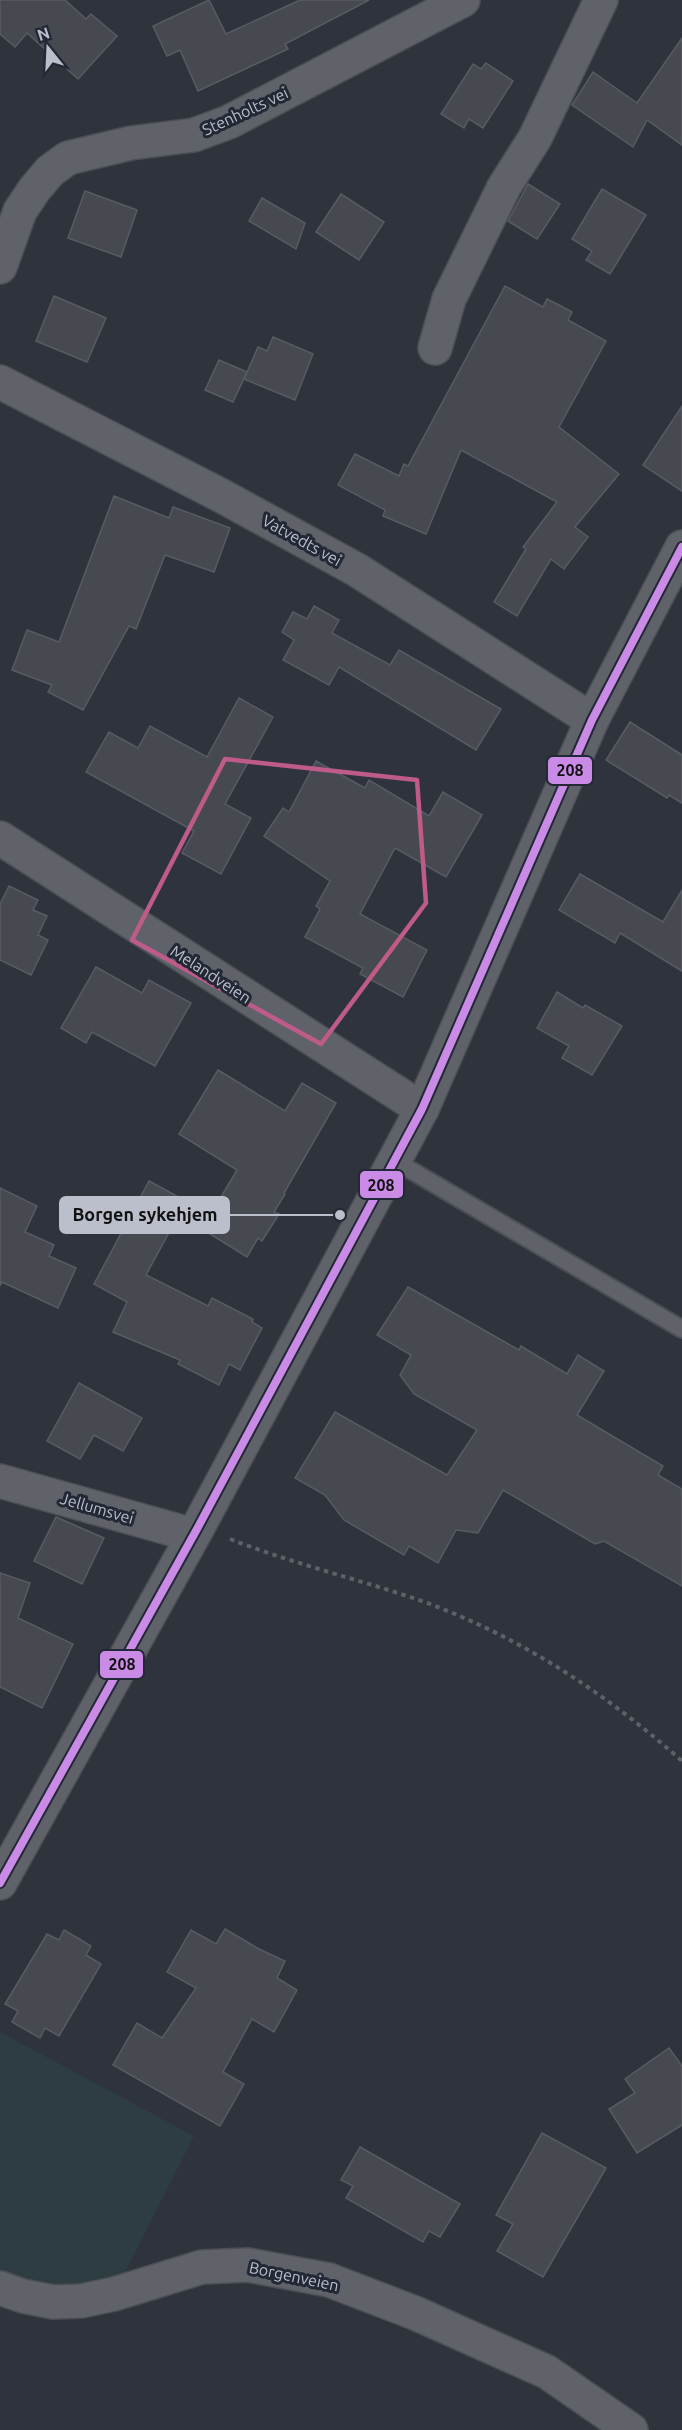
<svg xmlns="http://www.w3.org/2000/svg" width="682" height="2430" font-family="Ubuntu,sans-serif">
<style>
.grass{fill:#2d3d42}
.building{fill:#464950;stroke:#585b63;stroke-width:1.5}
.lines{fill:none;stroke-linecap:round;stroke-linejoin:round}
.service-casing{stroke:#4b4e54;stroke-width:20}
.minor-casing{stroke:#4b4e54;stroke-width:36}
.tertiary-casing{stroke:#4b4e54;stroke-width:36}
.path{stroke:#5d6167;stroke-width:4;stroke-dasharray:4.5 4.5;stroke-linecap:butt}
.service{stroke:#60626a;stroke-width:16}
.minor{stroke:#60626a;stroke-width:33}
.tertiary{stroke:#60626a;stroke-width:33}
.bus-1-casing{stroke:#222836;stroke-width:12}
.bus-1{stroke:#ca8be6;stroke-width:8}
.marked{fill:none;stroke:#bf5b88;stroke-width:4.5;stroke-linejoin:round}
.labels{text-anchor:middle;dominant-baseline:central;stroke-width:6;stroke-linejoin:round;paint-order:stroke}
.street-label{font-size:16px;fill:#bbbfcb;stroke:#222836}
.leader{fill:none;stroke:#bbbfcb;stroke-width:2}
.callout-dot{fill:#bbbfcb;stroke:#222836;stroke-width:2}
.callout{fill:#bbbfcb;stroke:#bbbfcb;stroke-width:2}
.callout-label{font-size:18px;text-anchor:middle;font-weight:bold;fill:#111}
.line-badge{stroke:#222836;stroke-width:2}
.pale-badge-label{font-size:16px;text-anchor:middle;font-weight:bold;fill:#111}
</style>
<rect width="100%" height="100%" fill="#2f333c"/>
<polygon class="grass" points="0,2032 194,2136 114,2294 0,2288"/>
<g class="building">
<polygon points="0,0 65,0 86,19 91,14 117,36 78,79 27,33 15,47 0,34"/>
<polygon points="209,0 226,34 300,0 369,0 285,44 288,49 198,91 180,50 167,56 153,26"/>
<polygon points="682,38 682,145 647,120 633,147 572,105 593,72 637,103"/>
<polygon points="486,63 513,81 483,128 469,119 464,128 441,114 473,64 481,69"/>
<polygon points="528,184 560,204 537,239 508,221"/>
<polygon points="602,189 646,215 610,274 586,260 592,251 572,239"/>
<polygon points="85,191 137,210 121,257 68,238"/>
<polygon points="341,194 384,222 359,260 316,232"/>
<polygon points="262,198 305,223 296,249 249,221"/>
<polygon points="505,286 543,307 547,299 559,305 572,312 568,320 606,341 559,427 619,474 575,527 588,537 564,569 551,559 517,616 494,602 526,549 523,547 557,502 461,450 426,534 383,516 385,510 338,485 355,454 399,476 404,464 408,466"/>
<polygon points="54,296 106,318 87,362 36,341"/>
<polygon points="273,337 313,354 295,400 244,379 258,347 267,351"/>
<polygon points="219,360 247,372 233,402 205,390"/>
<polygon points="682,406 682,491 643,465"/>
<polygon points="114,496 169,518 173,507 230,528 214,572 165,555 136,629 129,626 83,710 48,692 52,685 12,670 27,630 59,642"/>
<polygon points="314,606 339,620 332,633 390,665 399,650 501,709 476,750 339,667 329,685 283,660 294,640 282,632 293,612 307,619"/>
<polygon points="239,698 273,717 225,804 251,818 221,874 182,853 194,831 86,772 109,732 138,748 150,726 207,757"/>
<polygon points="630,722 682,755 682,803 669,795 667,798 606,760"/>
<polygon points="316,761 365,788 369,780 429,816 443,792 482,815 446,877 395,848 360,914 427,950 403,997 360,974 363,968 305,937 320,909 316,906 330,881 264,836 283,808 289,812"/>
<polygon points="580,874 663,922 682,890 682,971 620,933 615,943 559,910"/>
<polygon points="9,886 38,900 33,910 47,916 38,935 48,940 31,975 0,960 0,904"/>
<polygon points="96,967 142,993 149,980 191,1003 155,1066 92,1032 86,1043 61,1028"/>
<polygon points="557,992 583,1008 585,1005 622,1026 592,1075 562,1058 569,1046 537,1028"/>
<polygon points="218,1070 285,1111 302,1083 336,1103 284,1193 285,1194 274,1212 279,1214 262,1241 258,1238 247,1257 202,1229 237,1170 179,1134"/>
<polygon points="149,1181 186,1201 146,1275 208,1306 212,1298 253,1319 252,1322 262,1328 240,1370 229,1364 219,1385 178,1364 180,1360 113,1332 127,1302 94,1284"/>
<polygon points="0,1188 37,1206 25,1232 54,1245 49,1256 76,1268 58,1308 2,1282 0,1286"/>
<polygon points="408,1287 519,1350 521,1346 567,1374 578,1355 604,1371 577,1415 663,1466 658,1475 682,1489 682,1586 604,1541 595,1544 503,1490 478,1533 456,1530 438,1563 409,1546 404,1555 344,1520 325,1495 295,1478 335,1412 447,1475 477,1430 414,1394 400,1375 411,1355 377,1335"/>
<polygon points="79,1383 142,1418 123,1451 94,1435 80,1459 47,1441"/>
<polygon points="56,1517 104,1538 82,1584 34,1561"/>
<polygon points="0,1573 30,1583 18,1618 73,1644 42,1708 0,1687"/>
<polygon points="225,1929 259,1949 285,1961 277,1978 297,1990 274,2032 252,2019 223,2072 244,2084 220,2126 113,2065 137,2023 162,2038 196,1988 167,1972 191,1930 216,1944"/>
<polygon points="64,1930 91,1946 86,1955 101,1964 59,2036 45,2028 40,2038 12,2022 18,2011 5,2004 47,1934 59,1940"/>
<polygon points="669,2048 682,2066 682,2125 637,2153 609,2109 635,2093 625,2079"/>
<polygon points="542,2133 606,2168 543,2277 497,2251 513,2224 496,2215"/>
<polygon points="360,2147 460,2204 440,2237 429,2231 423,2242 346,2198 353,2186 341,2180"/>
</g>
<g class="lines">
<defs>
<polyline id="service" points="395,1161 682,1329"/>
<g id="minor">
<polyline points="0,267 20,211 34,190 50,171 68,158 131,143 194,135 229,122 463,0"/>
<polyline points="435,348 449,299 504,187 535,138 601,0"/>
<polyline points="0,382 222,496 357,570 592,720"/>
<polyline points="0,838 422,1109"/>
<polyline points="0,1481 193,1535"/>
<polyline points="0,2288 23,2296 53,2302 81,2301 114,2294 202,2267 248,2265 329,2280 415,2313 547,2372 631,2430"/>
</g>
<polyline id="tertiary" points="0,1883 197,1529 422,1109 592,720 682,547"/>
</defs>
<use href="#service" class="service-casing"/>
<use href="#minor" class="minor-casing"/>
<use href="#tertiary" class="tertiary-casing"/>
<path class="path" d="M230,1539C291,1563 354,1578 416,1599C516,1634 603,1691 682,1761"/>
<use href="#service" class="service"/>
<use href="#minor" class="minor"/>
<use href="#tertiary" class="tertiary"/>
<defs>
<polyline id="bus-1" points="0,1883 197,1529 422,1109 592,720 682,547"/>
</defs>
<use href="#bus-1" class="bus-1-casing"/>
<use href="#bus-1" class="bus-1"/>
</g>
<path class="marked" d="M225,759L417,780L426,903L321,1044L132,940Z"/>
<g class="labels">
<g class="street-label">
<text transform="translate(245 111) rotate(-25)">Stenholts vei</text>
<text transform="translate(302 540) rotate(29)">Vatvedts vei</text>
<text transform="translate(211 974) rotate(33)">Melandveien</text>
<text transform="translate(97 1508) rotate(16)">Jellumsvei</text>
<text transform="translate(294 2276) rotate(12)">Borgenveien</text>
</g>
</g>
<path class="leader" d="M340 1215L229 1215"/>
<circle class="callout-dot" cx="340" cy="1215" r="6"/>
<rect class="callout" x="60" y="1197" width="169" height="36" rx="6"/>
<g class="callout-label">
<text x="145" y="1221">Borgen sykehjem</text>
</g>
<g class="line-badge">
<rect x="547" y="756" width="46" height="29" rx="6" fill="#ca8be6"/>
<rect x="359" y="1170" width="45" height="29" rx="6" fill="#ca8be6"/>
<rect x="99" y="1650" width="45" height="29" rx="6" fill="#ca8be6"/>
</g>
<g class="pale-badge-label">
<text x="570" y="776">208</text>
<text x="381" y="1191">208</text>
<text x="122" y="1670">208</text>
</g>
<g transform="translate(48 48) rotate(342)" stroke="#222836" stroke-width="4.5" paint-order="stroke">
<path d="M0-4.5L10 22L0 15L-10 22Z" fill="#bbbfcb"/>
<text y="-9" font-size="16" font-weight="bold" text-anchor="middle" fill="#bbbfcb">N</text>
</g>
</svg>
